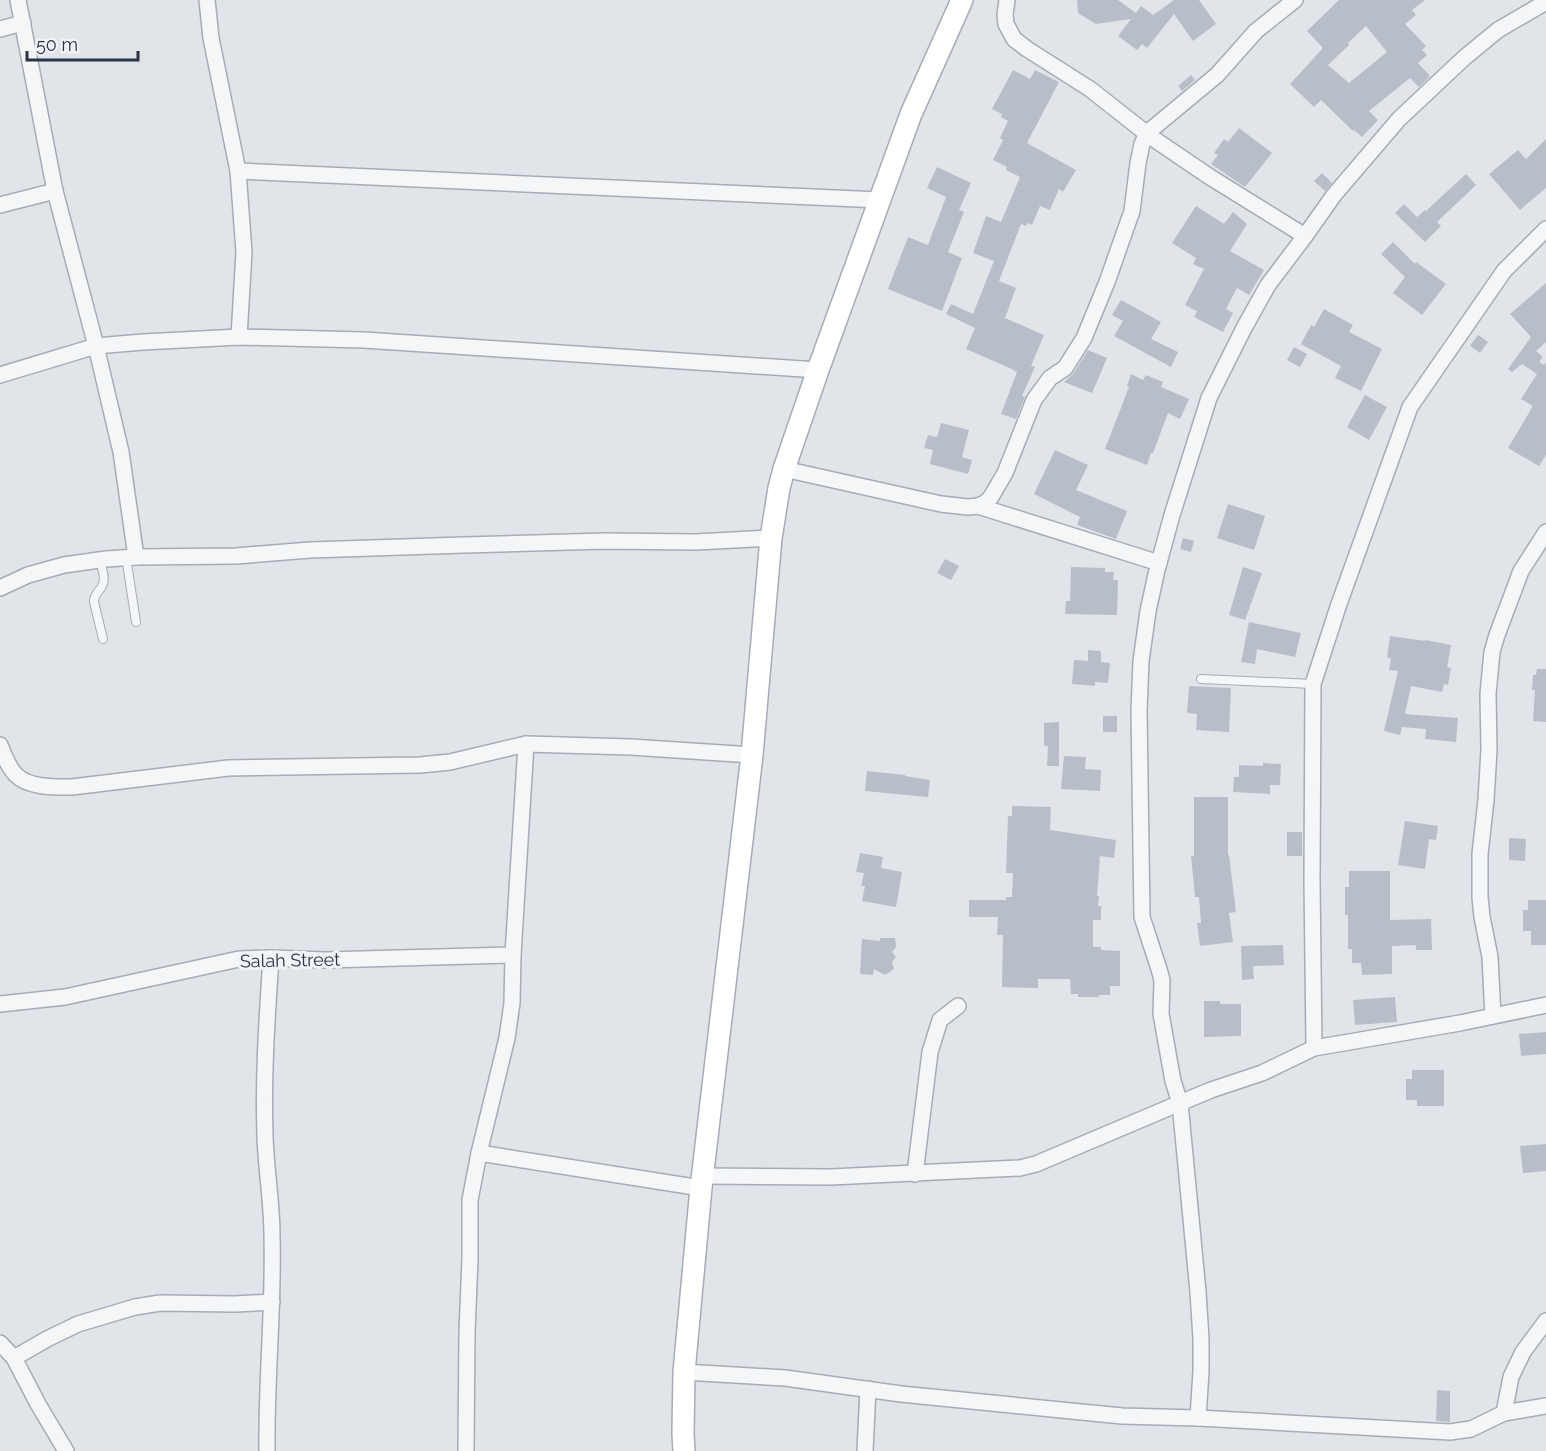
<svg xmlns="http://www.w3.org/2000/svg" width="1546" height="1451" font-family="Raleway,sans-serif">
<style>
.building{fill:#b8bec8;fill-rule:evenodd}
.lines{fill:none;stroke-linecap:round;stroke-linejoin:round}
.lane-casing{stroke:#a6acb5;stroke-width:10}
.street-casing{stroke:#a6acb5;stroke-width:18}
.secondary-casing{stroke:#a6acb5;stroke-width:24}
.lane{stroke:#f4f6f8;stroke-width:8}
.street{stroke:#f4f6f8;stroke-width:15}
.secondary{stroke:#fff;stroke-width:21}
.labels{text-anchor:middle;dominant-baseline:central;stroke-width:6;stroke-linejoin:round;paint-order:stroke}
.street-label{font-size:18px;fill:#293343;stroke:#f1f4f7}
</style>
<rect width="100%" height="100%" fill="#e1e5ea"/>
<g class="building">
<polygon points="1077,0 1118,0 1136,13 1141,6 1153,15 1174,0 1199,0 1216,24 1193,41 1174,14 1147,48 1142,44 1137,50 1118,36 1131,19 1096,24 1078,13"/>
<path d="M1339,0H1425L1412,10L1416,15L1405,24L1426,46L1422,50L1427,55L1418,63L1430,76L1419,87L1410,78L1369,111L1378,120L1362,137L1354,130L1353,131L1321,100L1314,107L1290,84L1323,48L1307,31ZM1366,26L1387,52L1349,83L1328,65L1349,45L1348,43Z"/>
<polygon points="1013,70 1030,79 1035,70 1059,82 1027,143 1076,170 1063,192 1059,189 1050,210 1040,206 1032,225 1028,223 1026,226 1021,224 999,281 1016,288 1005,318 1044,335 1031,366 1035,367 1022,396 1025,397 1016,419 1001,414 1017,372 1014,371 1014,370 966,349 975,328 946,314 951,304 973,314 994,261 973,253 986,216 1001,222 1020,177 1006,170 1007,167 993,160 1003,140 1000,138 1008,121 1001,117 1002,114 992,109"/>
<polygon points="1191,75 1195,80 1182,91 1178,86"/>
<polygon points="1239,128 1272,153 1245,187 1211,164 1218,155 1214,153 1224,139 1228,142"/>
<polygon points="1546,139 1546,188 1520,210 1489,174 1518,150 1526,159"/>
<polygon points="937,167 971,183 959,210 964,212 948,252 962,258 942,311 888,289 908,237 928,245 946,197 927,188"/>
<polygon points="1322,173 1332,183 1325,191 1314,181"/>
<polygon points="1466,174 1476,185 1437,222 1441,226 1425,242 1395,213 1404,204 1417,217 1425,210 1426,211"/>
<polygon points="1196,206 1224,224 1233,212 1247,224 1230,251 1264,270 1249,295 1237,288 1226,309 1233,313 1223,332 1194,317 1197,311 1185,305 1204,269 1193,264 1196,258 1172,243"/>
<polygon points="1393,242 1415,264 1416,262 1446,284 1422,315 1393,293 1405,277 1381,254"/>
<polygon points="1546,283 1546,342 1536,351 1543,357 1539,362 1544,365 1546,362 1546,455 1539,466 1508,448 1533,406 1521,399 1537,374 1522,364 1512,372 1508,369 1531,337 1510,314"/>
<polygon points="1121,300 1161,322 1151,339 1178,352 1171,367 1114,336 1123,321 1112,315"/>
<polygon points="1324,309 1353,325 1349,332 1382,349 1361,391 1335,378 1341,366 1301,344 1311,325 1314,327"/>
<polygon points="1478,335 1488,342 1480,353 1470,346"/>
<polygon points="1294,347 1307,354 1300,367 1287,360"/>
<polygon points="1088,350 1107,358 1092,393 1064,382 1073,374"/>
<polygon points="1131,374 1143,380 1146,375 1163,382 1161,387 1189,399 1180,419 1168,413 1153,453 1151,453 1147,465 1105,449 1129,387 1127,386"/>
<polygon points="1365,395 1387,407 1369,440 1347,427"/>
<polygon points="941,423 969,430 962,457 972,460 968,474 930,464 933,450 924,448 928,435 937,437"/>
<polygon points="1055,450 1088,465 1076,490 1127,511 1116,539 1077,525 1080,517 1034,494"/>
<polygon points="1228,504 1265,516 1254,550 1217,538"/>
<polygon points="1183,538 1194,541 1191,552 1180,549"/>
<polygon points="945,559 959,566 951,580 937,573"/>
<polygon points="1071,567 1105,568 1105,572 1114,572 1113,580 1118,580 1117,615 1065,614 1066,601 1070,601"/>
<polygon points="1243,567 1262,573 1245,620 1229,615"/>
<polygon points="1249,622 1301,633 1295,657 1257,649 1255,664 1241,662"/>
<polygon points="1390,636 1425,641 1425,640 1451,645 1447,667 1451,668 1448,685 1444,684 1442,692 1411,686 1405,714 1458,718 1456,742 1425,739 1426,729 1402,727 1400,735 1384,731 1398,671 1389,670 1391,658 1387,658"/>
<polygon points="1088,650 1101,651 1101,662 1110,663 1108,683 1095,682 1095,686 1072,684 1074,660 1088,661"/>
<polygon points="1537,669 1546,669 1546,722 1533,721 1535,690 1532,690 1533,675 1536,675"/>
<polygon points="1189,686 1231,688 1229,732 1196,730 1197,714 1187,713"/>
<rect x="1103" y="716" width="14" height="16"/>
<polygon points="1059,722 1059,766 1047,766 1048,746 1044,746 1044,723"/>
<polygon points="1064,756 1086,757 1085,769 1101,770 1100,791 1061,789"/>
<polygon points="1263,763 1281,764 1280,785 1270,785 1270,794 1233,792 1234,777 1239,777 1239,765 1263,766"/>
<polygon points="867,771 905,775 905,776 930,780 928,797 865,791"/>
<polygon points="1194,797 1228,797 1228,855 1229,855 1236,912 1229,913 1233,942 1200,946 1197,923 1201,923 1199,897 1195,897 1191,856 1194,856"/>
<polygon points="1012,806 1051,807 1050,830 1116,840 1114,858 1100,856 1097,896 1099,896 1098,906 1101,906 1101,920 1093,920 1093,947 1101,947 1101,950 1120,951 1120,986 1110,986 1110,995 1099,995 1099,997 1078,997 1078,994 1071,994 1070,979 1038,979 1038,988 1002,987 1003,935 997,935 998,917 969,917 969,900 1006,900 1006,897 1012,897 1013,873 1006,873 1008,816 1012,816"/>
<polygon points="1405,821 1438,826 1436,840 1429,839 1425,869 1398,865"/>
<rect x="1287" y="832" width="15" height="24"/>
<polygon points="1509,838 1526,839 1525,861 1509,860"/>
<polygon points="860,853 883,857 881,868 902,872 896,907 862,901 865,886 861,886 864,873 856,872"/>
<polygon points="1349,871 1390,871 1390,920 1431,919 1432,950 1416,950 1416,945 1392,946 1392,974 1362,975 1361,963 1352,963 1352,949 1348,949 1348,915 1345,915 1345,887 1349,887"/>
<polygon points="1528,900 1546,900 1546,945 1531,945 1531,931 1523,931 1523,910 1528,910"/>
<polygon points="880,938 895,938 896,947 892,952 896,957 892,962 894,969 885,975 874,969 873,975 860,974 862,939 880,941"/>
<polygon points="1283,945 1284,965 1253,966 1254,979 1242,980 1241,946"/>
<polygon points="1395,997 1397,1022 1355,1025 1353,1000"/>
<polygon points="1204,1001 1220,1001 1220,1004 1241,1004 1241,1036 1204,1037"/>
<polygon points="1546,1032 1546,1054 1521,1056 1519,1034"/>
<polygon points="1412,1070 1444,1070 1444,1106 1417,1106 1417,1100 1406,1100 1406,1079 1412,1079"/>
<polygon points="1546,1144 1546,1171 1523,1173 1520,1146"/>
<polygon points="1437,1390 1450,1391 1450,1422 1436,1421"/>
</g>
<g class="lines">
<defs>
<g id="lane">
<polyline points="126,557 136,622"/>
<path d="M100,559C101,567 106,577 103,584C100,592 94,593 94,602L103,639"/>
<polyline points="1201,679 1313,684"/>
</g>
<g id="street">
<polyline points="18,0 55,191 96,346 121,452 136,557"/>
<polyline points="207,0 211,38 238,171 244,252 239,337"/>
<polyline points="1007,0 1005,15 1006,24 1014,39 1027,49 1090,89 1151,137 1210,177 1305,236"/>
<polyline points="0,29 23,23"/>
<polyline points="238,171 880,200"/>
<polyline points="0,205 55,191"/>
<polyline points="0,375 96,346 143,342 239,337 364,340 818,370"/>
<polyline points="784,469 941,504 968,507 978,506 985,503 991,497 1005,473 1034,400 1050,378 1065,368 1084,338 1107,282 1132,211 1138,163 1142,144 1147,133 1217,75 1256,31 1295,0"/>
<polyline points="978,506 1159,563"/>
<polyline points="0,588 28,575 64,565 106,559 136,557 236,556 310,550 464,545 604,541 696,542 771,538"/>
<path d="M0,745C4,755 8,767 16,775C29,788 55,787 72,787L228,768L420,765L450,762L526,744L631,747L752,755"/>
<polyline points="0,1004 65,997 239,959 271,958 325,960 513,955"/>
<polyline points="1493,1016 1490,957 1482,917 1480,897 1480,854 1486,800 1489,750 1488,694 1492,652 1497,635 1521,571 1546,532"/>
<polyline points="1314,1048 1312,880 1313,684 1339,604 1410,407 1504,271 1546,229"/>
<polyline points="479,1153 701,1188"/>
<polyline points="915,1174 930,1052 940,1020 958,1006"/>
<polyline points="702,1176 831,1177 1020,1168 1036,1164 1180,1103 1211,1090 1262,1073 1314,1048 1460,1023 1546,1005"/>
<polyline points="0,1343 14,1358 38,1404 66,1451"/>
<polyline points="14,1358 47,1339 78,1324 135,1307 160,1303 235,1304 272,1302"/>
<polyline points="684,1372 785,1378 901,1394 1122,1416 1198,1418 1450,1432 1471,1429 1504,1413 1546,1406"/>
<polyline points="1504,1413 1511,1377 1523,1352 1546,1321"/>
<polyline points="1198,1418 1201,1371 1201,1339 1198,1292 1180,1103 1173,1081 1161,1014 1162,980 1159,969 1142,917 1139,710 1141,661 1148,611 1157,570 1172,515 1209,398 1244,328 1268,285 1305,236 1334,195 1399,119 1464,58 1498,30 1546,2"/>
<path d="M267,1451C266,1379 274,1308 272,1236C272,1203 266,1169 265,1136C263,1076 267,1017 271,958"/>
<polyline points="466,1451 467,1332 470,1259 470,1200 479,1153 507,1038 512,1003 513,955 526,744"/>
<polyline points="865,1451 868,1389"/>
</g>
<polyline id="secondary" points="684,1451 683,1434 684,1372 701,1188 752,755 771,538 779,488 784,469 818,370 911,114 962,0"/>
</defs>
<use href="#lane" class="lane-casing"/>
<use href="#street" class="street-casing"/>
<use href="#secondary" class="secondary-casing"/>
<use href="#lane" class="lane"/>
<use href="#street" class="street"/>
<use href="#secondary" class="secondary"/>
</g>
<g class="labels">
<g class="street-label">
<text transform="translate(290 960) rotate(-1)">Salah Street</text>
</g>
</g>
<path d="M27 51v9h111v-9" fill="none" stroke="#293343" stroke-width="3"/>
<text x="36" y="51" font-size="18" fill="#293343" stroke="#f1f4f7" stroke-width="4.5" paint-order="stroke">50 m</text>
</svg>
